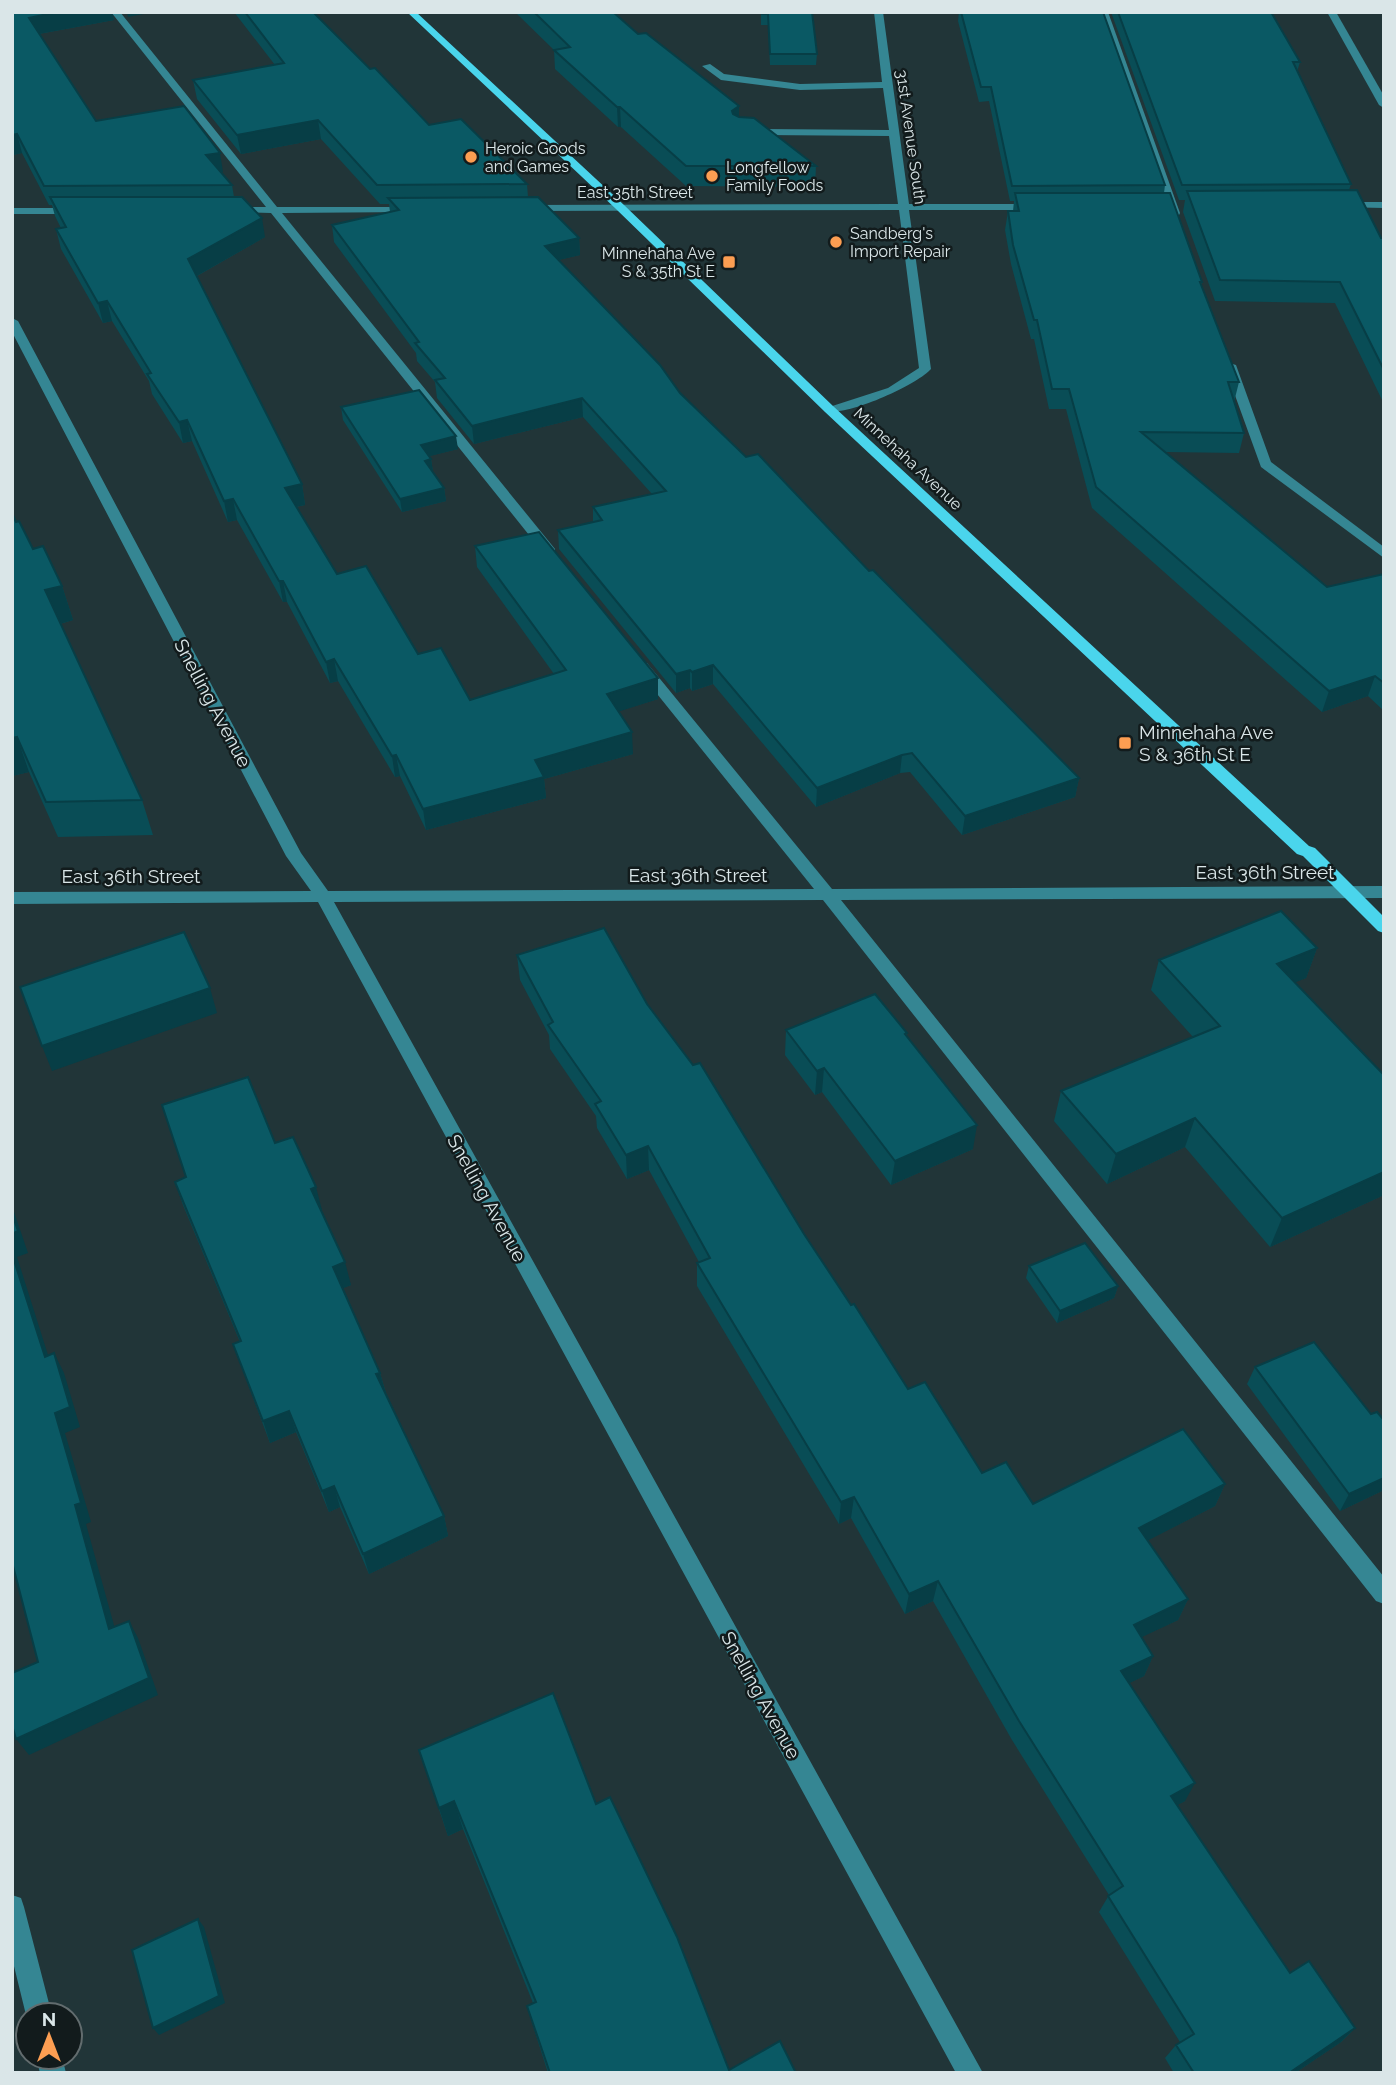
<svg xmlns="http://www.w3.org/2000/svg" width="1396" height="2085" font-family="Raleway,sans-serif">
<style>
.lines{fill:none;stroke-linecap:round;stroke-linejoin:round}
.minor{fill:#358693;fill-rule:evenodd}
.major{fill:#4ad5ec;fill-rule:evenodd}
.wall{fill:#094d56}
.shaded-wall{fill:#073e46}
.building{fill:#0a5964;stroke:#073e46;stroke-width:2}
.poi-dot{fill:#fc9e52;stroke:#121b1c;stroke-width:2.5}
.labels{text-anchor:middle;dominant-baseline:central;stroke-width:5;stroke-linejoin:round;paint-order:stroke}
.far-street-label{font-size:16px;fill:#dae6e8;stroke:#121b1c}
.far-poi-label{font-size:16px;fill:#dae6e8;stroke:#121b1c;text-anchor:start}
.street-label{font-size:19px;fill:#dae6e8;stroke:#121b1c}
.poi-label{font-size:19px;fill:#dae6e8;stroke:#121b1c;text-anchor:start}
</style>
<rect width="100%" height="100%" fill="#213538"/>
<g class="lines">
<g class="minor">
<polygon points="111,12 120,12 277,207 415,207 416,209 411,212 282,213 555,549 555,555 545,555 271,213 228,212 228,208 232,207 266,207"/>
<path d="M874,12H883L909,204H1037L1042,207L1037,210H909L931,369C917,385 839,421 823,409L888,388L919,368L899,210L526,211L521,208L526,205L898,204L889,136L751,135L746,132L751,129L889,130L883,88L800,90L721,80L702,66L710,64L724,74L800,84L882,82Z"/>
<polygon points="1099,12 1108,12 1180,213 1179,215 1170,213"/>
<polygon points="1327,12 1336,12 1384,96 1384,108 1379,105"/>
<polygon points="1342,202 1384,202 1384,208 1338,207 1338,203"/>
<polygon points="12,208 75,208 80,211 75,214 12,214"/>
<polygon points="12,318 18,321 301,853 328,891 814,889 637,669 635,666 637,663 647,663 832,889 1384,886 1384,898 841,900 1384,1577 1384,1604 1376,1601 823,900 334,902 983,2073 956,2073 318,902 12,904 12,892 311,891 286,856 12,332"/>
<polygon points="1226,362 1236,365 1271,462 1384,547 1384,558 1261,467 1224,365"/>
<polygon points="12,1895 21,1898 24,1907 52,2015 28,2015 28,2019 26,2015 12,1958"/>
<polygon points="36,2057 62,2057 66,2073 40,2073"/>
</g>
<polygon class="major" points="407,12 416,12 624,205 833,406 1309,846 1315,848 1384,917 1384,933 1378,931 1303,856 1297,854 825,412 616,209"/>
</g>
<g class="wall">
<polygon points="12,12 112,12 114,20 39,34 96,121 223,172 220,172 232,185 234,197 265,237 197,276 302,484 305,505 296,507 337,574 418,654 470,700 554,674 477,567 475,546 658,678 658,699 619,711 633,754 544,779 546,798 426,830 400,776 395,777 338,681 330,683 287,602 283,602 237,520 228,522 192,441 183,443 152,394 149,381 112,321 103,323 61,249 56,229 61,228 55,216 52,205 49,205 22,153 13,155 12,154"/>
<polygon points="234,12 313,12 370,69 429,125 527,184 528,197 579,238 580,255 558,260 680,393 746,457 869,571 1079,778 1075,797 962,835 910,772 900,773 816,807 713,684 692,691 690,688 676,693 559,549 558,530 593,522 593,507 652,494 583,417 474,444 437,398 435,382 417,361 416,353 334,242 332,225 390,212 389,204 380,204 321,139 241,154 197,99 193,80 275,65"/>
<polygon points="515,12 613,12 638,34 739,106 739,117 816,166 815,187 686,186 621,127 618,127 555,69 554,50"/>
<polygon points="761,12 812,12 817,54 816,65 770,65 768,25 761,25"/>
<polygon points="959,12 1103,12 1165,185 1164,193 1202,282 1201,286 1239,382 1234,402 1244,433 1239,453 1166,452 1327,587 1384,574 1384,711 1368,696 1322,712 1092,508 1066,409 1049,409 1034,339 1031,339 1011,264 1005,230 1008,211 1013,211 1014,201 1010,201 989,101 979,102 958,21"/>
<polygon points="1111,12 1271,12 1300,62 1297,72 1351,184 1349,190 1381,238 1384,238 1384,404 1335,303 1215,301 1183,212 1185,200 1179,200"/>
<polygon points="341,407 458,449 429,456 431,459 433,472 444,488 446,501 402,512 343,420"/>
<polygon points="12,513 33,549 62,586 73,620 60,624 142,800 153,835 58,837 29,772 12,776"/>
<polygon points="1317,948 1306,978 1295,982 1384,1075 1384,1195 1270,1247 1185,1147 1107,1184 1054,1121 1061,1091 1193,1037 1151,990 1159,960"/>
<polygon points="517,955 647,1004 804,1234 908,1389 982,1473 1033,1504 1225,1484 1215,1506 1148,1540 1188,1599 1178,1620 1141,1637 1153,1656 1144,1676 1129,1683 1185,1801 1177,1805 1290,1973 1355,2028 1341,2042 1295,2073 1174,2073 1165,2058 1176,2045 1180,2042 1099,1912 1109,1895 1012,1740 933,1601 905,1614 851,1518 839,1524 697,1286 697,1263 699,1262 649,1170 627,1179 597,1128 596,1116 550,1049 549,1035 520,980"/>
<polygon points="786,1030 907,1033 907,1037 973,1149 891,1185 822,1092 815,1095 785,1055"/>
<polygon points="275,1143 322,1210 321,1210 351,1285 343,1288 380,1373 386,1393 444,1516 448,1536 369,1574 340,1507 329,1512 296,1432 270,1443 233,1344 240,1342 183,1205 175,1182"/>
<polygon points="1029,1266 1118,1286 1114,1298 1057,1323 1026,1278"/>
<polygon points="1255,1367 1384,1490 1340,1511 1247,1384"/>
<polygon points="419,1750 596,1804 729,2070 796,2073 548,2073 534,2029 527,2006 533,2003 463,1829 448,1836"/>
</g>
<g class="shaded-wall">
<polygon points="57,12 112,12 114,20 33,35 29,18"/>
<polygon points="127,12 154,12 128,17"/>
<polygon points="739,106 739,126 732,111"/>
<polygon points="617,107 620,107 621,127 618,127"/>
<polygon points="318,120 321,139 241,154 237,135"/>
<polygon points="17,134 22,153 13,155 12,135"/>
<polygon points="220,153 223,172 209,174 206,155"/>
<polygon points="262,218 265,237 193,278 188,259"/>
<polygon points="579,238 580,255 546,263 545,246"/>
<polygon points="107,301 112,321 103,323 98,303"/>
<polygon points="582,398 583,417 474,444 472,426"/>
<polygon points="187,420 192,441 183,443 179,422"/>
<polygon points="456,436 458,449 422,458 421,445"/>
<polygon points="431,459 433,472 425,461"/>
<polygon points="302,484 305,505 289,508 285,488"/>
<polygon points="444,488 446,501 402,512 400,499"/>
<polygon points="233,499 237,520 228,522 224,501"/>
<polygon points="279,581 283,581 287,602 283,602"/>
<polygon points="62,586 73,620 56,625 45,590"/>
<polygon points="334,659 338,681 330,683 326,662"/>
<polygon points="713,665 713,684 692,691 692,672"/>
<polygon points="690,670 690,688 676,693 676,674"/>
<polygon points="1375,676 1368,696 1322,712 1329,691"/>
<polygon points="658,678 658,699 608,715 607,694"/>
<polygon points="632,732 633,754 544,779 546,798 426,830 423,809 535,760"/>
<polygon points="17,737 29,772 12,776 12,738"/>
<polygon points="396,755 400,776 395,777 392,756"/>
<polygon points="902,755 900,773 816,807 817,788"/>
<polygon points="1079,778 1075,797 962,835 965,816"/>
<polygon points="1317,948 1306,978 1267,994 1277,964"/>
<polygon points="210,988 217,1013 52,1071 42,1046"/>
<polygon points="824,1068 822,1092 815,1095 817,1071"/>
<polygon points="1195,1118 1185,1147 1107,1184 1116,1154"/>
<polygon points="977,1125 973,1149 891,1185 895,1161"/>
<polygon points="648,1146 649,1170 627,1179 626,1155"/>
<polygon points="1384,1172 1384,1195 1270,1247 1282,1218"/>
<polygon points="316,1187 322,1210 317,1212 311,1189"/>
<polygon points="12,1206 28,1253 17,1257 55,1377 45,1357 12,1254"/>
<polygon points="345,1262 351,1285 339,1290 333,1267"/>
<polygon points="1118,1286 1114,1298 1057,1323 1060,1311"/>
<polygon points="54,1353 64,1373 80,1427 65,1433 91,1522 86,1524 120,1647 109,1629 75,1505 55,1413"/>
<polygon points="380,1373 386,1394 376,1374"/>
<polygon points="289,1411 296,1432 270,1443 263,1421"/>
<polygon points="1384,1478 1384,1490 1340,1511 1349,1494"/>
<polygon points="1225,1484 1215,1506 1131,1549 1139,1528"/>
<polygon points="334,1486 340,1507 329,1512 322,1491"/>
<polygon points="854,1497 851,1518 839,1524 841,1502"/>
<polygon points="444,1516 448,1536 369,1574 363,1554"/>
<polygon points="938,1581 933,1601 905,1614 909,1594"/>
<polygon points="1188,1599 1178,1620 1125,1645 1134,1625"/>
<polygon points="129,1621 138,1638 158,1695 29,1755 16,1739"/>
<polygon points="1153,1656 1144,1676 1113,1691 1121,1671"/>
<polygon points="1195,1783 1185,1801 1161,1814 1171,1796"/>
<polygon points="454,1801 463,1829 448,1836 439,1808"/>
<polygon points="198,1919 204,1927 225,2003 159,2035 153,2028"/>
<polygon points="1355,2028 1341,2042 1295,2073 1289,2073"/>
</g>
<g class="building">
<polygon points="12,12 57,12 29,18 96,121 184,106 220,153 206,155 232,185 44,186 17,134 12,135"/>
<polygon points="245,12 313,12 370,69 375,68 429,125 461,119 527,184 377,185 318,120 237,135 193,80 284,63"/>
<polygon points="534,12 613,12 638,34 646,33 739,106 732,111 733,114 739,117 754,118 816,166 686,166 620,107 617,107 554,50 570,47"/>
<polygon points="761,12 812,12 817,54 770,54 768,14 762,14"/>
<polygon points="961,12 1103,12 1165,185 1012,186 991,87 981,87"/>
<polygon points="1118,12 1271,12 1300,62 1293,62 1351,184 1182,185"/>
<polygon points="1357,190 1381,238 1384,238 1384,370 1340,282 1220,280 1187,191"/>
<polygon points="1015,193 1170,193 1202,282 1200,282 1239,382 1228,382 1244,433 1141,432 1327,587 1384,574 1384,683 1375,676 1329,691 1096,487 1069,389 1052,389 1037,320 1034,320 1013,245 1008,211 1019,211"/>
<polygon points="50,197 242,197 262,218 188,259 302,484 285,488 337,574 366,566 418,654 441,648 470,700 566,670 475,546 539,532 658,678 607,694 632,732 535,760 544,777 423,809 396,755 392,756 334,659 326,662 283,581 279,581 233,499 224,501 187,420 179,422 147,374 151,373 107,301 98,303 56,229 66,227"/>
<polygon points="538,197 579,238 545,246 660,365 680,393 746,457 758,454 869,571 873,570 1079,778 965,816 912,753 902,755 817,788 713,665 692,672 690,670 676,674 558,530 602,520 593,507 666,491 582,398 472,426 435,380 445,378 415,343 419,342 332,225 399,210 388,198"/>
<polygon points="419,390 456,436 421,445 431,459 425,461 444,488 400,499 341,407"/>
<polygon points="12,513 16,522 19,521 33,549 43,546 62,586 45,590 142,800 46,802 17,737 12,738"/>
<polygon points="1281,911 1317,948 1277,964 1384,1075 1384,1172 1282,1218 1195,1118 1116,1154 1061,1091 1220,1026 1159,960"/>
<polygon points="604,928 647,1004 693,1065 700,1063 804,1234 851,1305 854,1304 908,1389 925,1382 982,1473 1006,1462 1033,1504 1183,1429 1225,1484 1139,1528 1188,1599 1134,1625 1153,1656 1121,1671 1195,1783 1171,1796 1290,1973 1309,1961 1355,2028 1289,2073 1194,2073 1176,2045 1194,2034 1108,1896 1123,1886 1019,1721 938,1581 909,1594 854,1497 841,1502 697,1263 710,1258 648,1146 626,1155 595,1104 601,1101 548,1025 553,1022 517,955"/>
<polygon points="184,932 210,988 42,1046 20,987"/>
<polygon points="875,994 907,1033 905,1034 977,1125 895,1161 824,1068 817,1071 786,1030"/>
<polygon points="248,1077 275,1143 293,1137 316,1187 311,1189 345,1262 333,1267 380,1373 376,1374 444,1516 363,1554 334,1486 322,1491 289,1411 263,1421 233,1344 241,1341 175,1182 186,1177 162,1105"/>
<polygon points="12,1214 18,1231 12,1234"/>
<polygon points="1085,1243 1118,1286 1060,1311 1029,1266"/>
<polygon points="12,1254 45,1357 54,1353 70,1407 55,1413 81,1503 75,1505 109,1629 129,1621 149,1678 16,1739 12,1725 12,1673 38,1662 12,1562"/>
<polygon points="1314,1342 1371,1414 1377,1412 1384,1420 1384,1478 1349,1494 1255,1367"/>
<polygon points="553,1693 596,1804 610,1797 677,1937 729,2070 780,2041 796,2073 550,2073 527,2006 536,2002 454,1801 439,1808 419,1750"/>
<polygon points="198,1919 219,1996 153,2028 132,1950"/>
</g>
<g class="poi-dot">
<circle cx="471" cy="157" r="7"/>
<circle cx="712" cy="176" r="7"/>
<circle cx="836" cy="242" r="7"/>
<rect x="722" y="255" width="14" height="14" rx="3.5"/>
<rect x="1118" y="736" width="14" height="14" rx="3.5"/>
</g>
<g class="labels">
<g class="far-street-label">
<text transform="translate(911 137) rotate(82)">31st Avenue South</text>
<text x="635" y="192">East 35th Street</text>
<text transform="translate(908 459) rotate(43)">Minnehaha Avenue</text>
</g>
<g class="far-poi-label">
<text x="485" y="148">Heroic Goods<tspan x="485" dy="18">and Games</tspan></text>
<text x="726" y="167">Longfellow<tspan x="726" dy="18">Family Foods</tspan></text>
<text x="850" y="233">Sandberg's<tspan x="850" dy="18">Import Repair</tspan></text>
<text x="715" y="253" text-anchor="end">Minnehaha Ave<tspan x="715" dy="18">S &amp; 35th St E</tspan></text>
</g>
<g class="street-label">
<text transform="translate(213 703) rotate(62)">Snelling Avenue</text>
<text x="1265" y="872">East 36th Street</text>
<text x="698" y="875">East 36th Street</text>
<text x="131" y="876">East 36th Street</text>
<text transform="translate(487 1198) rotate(61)">Snelling Avenue</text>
<text transform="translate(761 1695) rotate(61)">Snelling Avenue</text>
</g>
<g class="poi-label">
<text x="1139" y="732">Minnehaha Ave<tspan x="1139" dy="22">S &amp; 36th St E</tspan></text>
</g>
</g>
<rect width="1396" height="2085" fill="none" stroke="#dae6e8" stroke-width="28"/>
<g transform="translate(49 2036)"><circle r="33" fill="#121b1c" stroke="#626c6e" stroke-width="2"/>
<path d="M0-5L12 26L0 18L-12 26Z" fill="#fc9e52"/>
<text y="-10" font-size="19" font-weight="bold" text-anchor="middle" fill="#dae6e8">N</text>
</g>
</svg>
